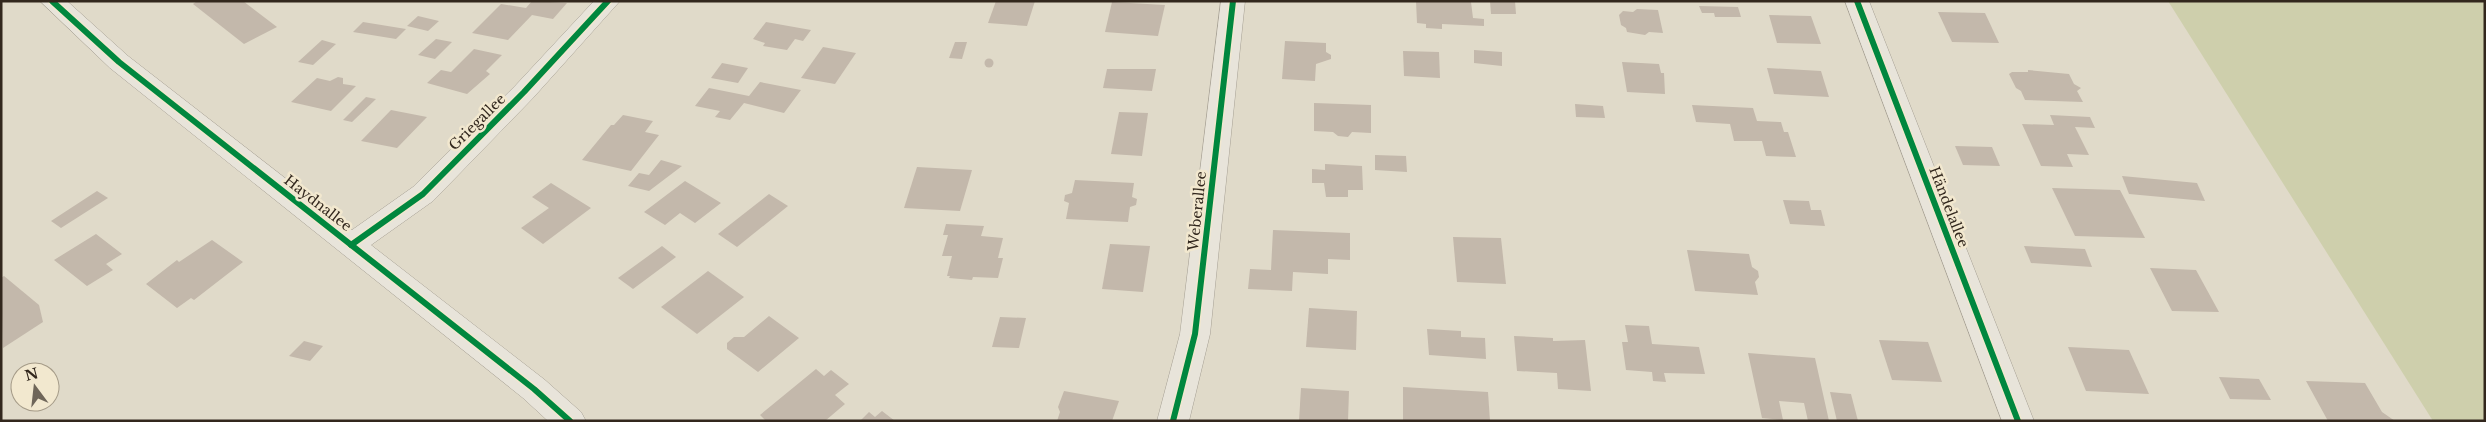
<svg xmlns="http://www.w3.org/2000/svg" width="2486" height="422" font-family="'Libre Baskerville',serif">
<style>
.green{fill:#cecfac}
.building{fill:#c3b8ab}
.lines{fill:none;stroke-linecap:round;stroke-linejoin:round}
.minor-casing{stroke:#a59f93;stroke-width:1}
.minor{fill:#e8e4da;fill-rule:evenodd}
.cycleway-casing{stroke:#f2e8cf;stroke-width:9}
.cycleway{stroke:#00873e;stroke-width:6}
.labels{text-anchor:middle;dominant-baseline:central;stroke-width:5;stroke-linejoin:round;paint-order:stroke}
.street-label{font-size:14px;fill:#32271d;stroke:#f2e8cf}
</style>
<rect width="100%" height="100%" fill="#e0dac9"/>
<polygon class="green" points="2168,1 2485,1 2485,421 2433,421"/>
<g class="building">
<polygon points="197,1 243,1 277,27 244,44 193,4"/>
<polygon points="532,1 567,3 553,19 532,15 508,40 472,33 501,4 526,8"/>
<polygon points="996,1 1035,1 1027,26 988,23"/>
<polygon points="1416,1 1471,2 1473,18 1484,19 1484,26 1442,24 1442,29 1426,28 1426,24 1417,23"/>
<polygon points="1490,1 1515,1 1516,14 1491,14"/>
<polygon points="1112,2 1165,5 1158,36 1105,32"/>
<polygon points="1699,6 1738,7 1741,17 1715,17 1714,13 1702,13"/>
<polygon points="1637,9 1658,10 1663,33 1649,32 1645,35 1627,32 1626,28 1621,25 1619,15 1623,11 1633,12"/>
<polygon points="1938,12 1985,13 1999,43 1952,42"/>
<polygon points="1769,15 1811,16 1821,44 1777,43"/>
<polygon points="418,16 439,21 428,31 407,26"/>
<polygon points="363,22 406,29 396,39 353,32"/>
<polygon points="766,22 811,30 803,41 795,39 787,50 763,46 765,43 753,39"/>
<polygon points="436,39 452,42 435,59 418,55"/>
<polygon points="322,40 336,44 313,65 298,62"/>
<polygon points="1285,41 1326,43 1326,52 1331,55 1331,59 1316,64 1315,81 1282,79"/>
<polygon points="955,42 967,42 962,59 949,58"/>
<polygon points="823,47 856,53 835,84 801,78"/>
<polygon points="474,49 502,55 486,71 490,74 467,94 427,83 441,70 451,72"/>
<polygon points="1474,50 1502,52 1502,66 1474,63"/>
<polygon points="1403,51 1439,52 1440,78 1404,76"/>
<circle cx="989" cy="63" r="4.5"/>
<polygon points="1622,62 1659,64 1661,73 1664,73 1665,94 1627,92"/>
<polygon points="722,63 748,68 738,83 711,78"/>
<polygon points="1767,68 1821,71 1829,97 1774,94"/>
<polygon points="1107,69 1156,69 1152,91 1103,88"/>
<polygon points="2028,70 2069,74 2074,84 2081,88 2077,91 2083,102 2025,100 2021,91 2016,88 2009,74 2012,72 2028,72"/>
<polygon points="338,77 343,78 343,84 356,86 331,111 291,102 317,78 330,81"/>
<polygon points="760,82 801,90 784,113 744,103 730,120 715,117 720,111 695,106 709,88 749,96"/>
<polygon points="366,97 376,99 352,122 343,120"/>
<polygon points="1314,103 1371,105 1371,133 1352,132 1348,137 1338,136 1333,132 1314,131"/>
<polygon points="1575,104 1603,106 1605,118 1576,117"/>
<polygon points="1692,105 1753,108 1757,121 1781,122 1784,132 1788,132 1796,157 1766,156 1762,141 1734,141 1730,124 1696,122"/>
<polygon points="391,110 427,117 397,148 361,141"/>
<polygon points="1119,112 1148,113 1142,156 1111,154"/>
<polygon points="623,115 653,121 645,132 659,135 631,171 582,160 611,125 614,125"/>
<polygon points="2050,115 2090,117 2095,128 2075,127 2089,155 2067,154 2073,167 2041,166 2022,124 2054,125"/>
<polygon points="1955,146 1992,147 2000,166 1963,165"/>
<polygon points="1375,155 1406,156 1407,172 1375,170"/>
<polygon points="661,160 682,166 649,191 628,186 639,173 649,175"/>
<polygon points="1325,164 1362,166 1363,190 1348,190 1348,197 1326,197 1324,183 1312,183 1312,169 1325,170"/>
<polygon points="917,167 972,170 960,211 904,208"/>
<polygon points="2122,176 2197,183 2205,201 2129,194"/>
<polygon points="1075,180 1134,183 1132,197 1137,199 1136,205 1130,207 1128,222 1066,219 1069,203 1064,201 1065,195 1072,193"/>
<polygon points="685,181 721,203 695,223 680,213 665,225 644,212"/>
<polygon points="551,183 591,208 543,244 521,228 549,208 532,197"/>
<polygon points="2052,188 2120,190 2145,238 2075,236"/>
<polygon points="97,191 108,198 61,228 51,221"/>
<polygon points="769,194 788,206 737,247 718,234"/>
<polygon points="1783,200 1809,201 1811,210 1821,210 1825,226 1790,224"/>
<polygon points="946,224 984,226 981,236 1003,238 998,258 1003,258 998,278 973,277 972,280 949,278 950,276 947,276 952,256 942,256 948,235 943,235"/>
<polygon points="1273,230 1350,233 1350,260 1328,259 1328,274 1293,272 1292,291 1248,289 1250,269 1271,270"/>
<polygon points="96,234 122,254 106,264 113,270 87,286 54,260"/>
<polygon points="1453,237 1501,238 1506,284 1457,282"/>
<polygon points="212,240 243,262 194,300 191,298 177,308 146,284 177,260 179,262"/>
<polygon points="1110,244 1150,246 1143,292 1102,289"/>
<polygon points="662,246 676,257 633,289 618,278"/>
<polygon points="2024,246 2085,249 2092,267 2031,263"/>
<polygon points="1687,250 1749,254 1752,267 1758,271 1759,277 1755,282 1758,295 1695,291"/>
<polygon points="2150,268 2196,270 2219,312 2172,311"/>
<polygon points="708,271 744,297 697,334 661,307"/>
<polygon points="4,276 39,305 43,322 3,348 1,278"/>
<polygon points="1309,308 1357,311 1356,350 1306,347"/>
<polygon points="769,316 799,338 758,372 727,349 727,343 734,337 744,337"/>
<polygon points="1000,317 1026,318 1019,348 992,347"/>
<polygon points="1625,325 1649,326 1652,344 1699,347 1705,374 1664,373 1666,382 1653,381 1652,372 1626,370 1622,342 1628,342"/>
<polygon points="1427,329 1461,331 1461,337 1485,338 1486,359 1429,355"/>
<polygon points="1514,336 1553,338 1553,341 1585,340 1591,391 1558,389 1557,373 1517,371"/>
<polygon points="1879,340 1928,342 1942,382 1892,380"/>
<polygon points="304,341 323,346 310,361 289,356"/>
<polygon points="2068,347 2129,350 2149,394 2086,391"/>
<polygon points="1748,353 1815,358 1829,421 1808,421 1804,403 1779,401 1783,420 1762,418"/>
<polygon points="816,369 824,376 831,370 849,384 835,395 845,404 825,421 766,421 760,415"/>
<polygon points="2219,377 2259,379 2271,400 2230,399"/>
<polygon points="2306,381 2365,383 2382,412 2395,421 2328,421"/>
<polygon points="1403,387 1488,392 1490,421 1403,421"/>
<polygon points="1301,388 1349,391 1348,421 1299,421"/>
<polygon points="1064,391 1119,401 1112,421 1057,421 1060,412 1058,407"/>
<polygon points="1830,392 1851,394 1858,421 1837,421"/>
<polygon points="882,411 895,421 860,421 869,412 875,417"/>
</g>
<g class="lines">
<defs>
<g id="minor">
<polygon points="40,1 67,1 128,56 352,230 413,187 515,86 594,1 620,1 533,98 433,201 371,245 545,380 581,412 586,421 548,421 523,398 110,68"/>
<polygon points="1221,1 1245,1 1210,334 1189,421 1157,421 1180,334"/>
<polygon points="1845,1 1869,1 2034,421 2002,421"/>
</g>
</defs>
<use href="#minor" class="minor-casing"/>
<use href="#minor" class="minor"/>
<defs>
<g id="cycleway">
<polyline points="52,1 119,62 534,389 570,421"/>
<polyline points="1857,1 2018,421"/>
<polyline points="351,245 423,194 524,92 608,1"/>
<polyline points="1173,421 1195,334 1233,1"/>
</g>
</defs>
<use href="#cycleway" class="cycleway-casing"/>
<use href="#cycleway" class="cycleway"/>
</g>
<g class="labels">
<g class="street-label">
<text transform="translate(477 122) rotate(-45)">Griegallee</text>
<text transform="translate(318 203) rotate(38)">Haydnallee</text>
<text transform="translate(1949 207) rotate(69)">Händelallee</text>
<text transform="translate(1197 211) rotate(-84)">Weberallee</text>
</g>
</g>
<rect width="2486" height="422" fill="none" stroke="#32271d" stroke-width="5"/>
<g transform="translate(35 387) rotate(345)"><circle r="24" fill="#f2e8cf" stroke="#a59b88"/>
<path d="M0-4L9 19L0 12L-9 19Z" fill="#6f6659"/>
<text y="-8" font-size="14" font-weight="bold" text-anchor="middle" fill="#32271d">N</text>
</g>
</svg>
